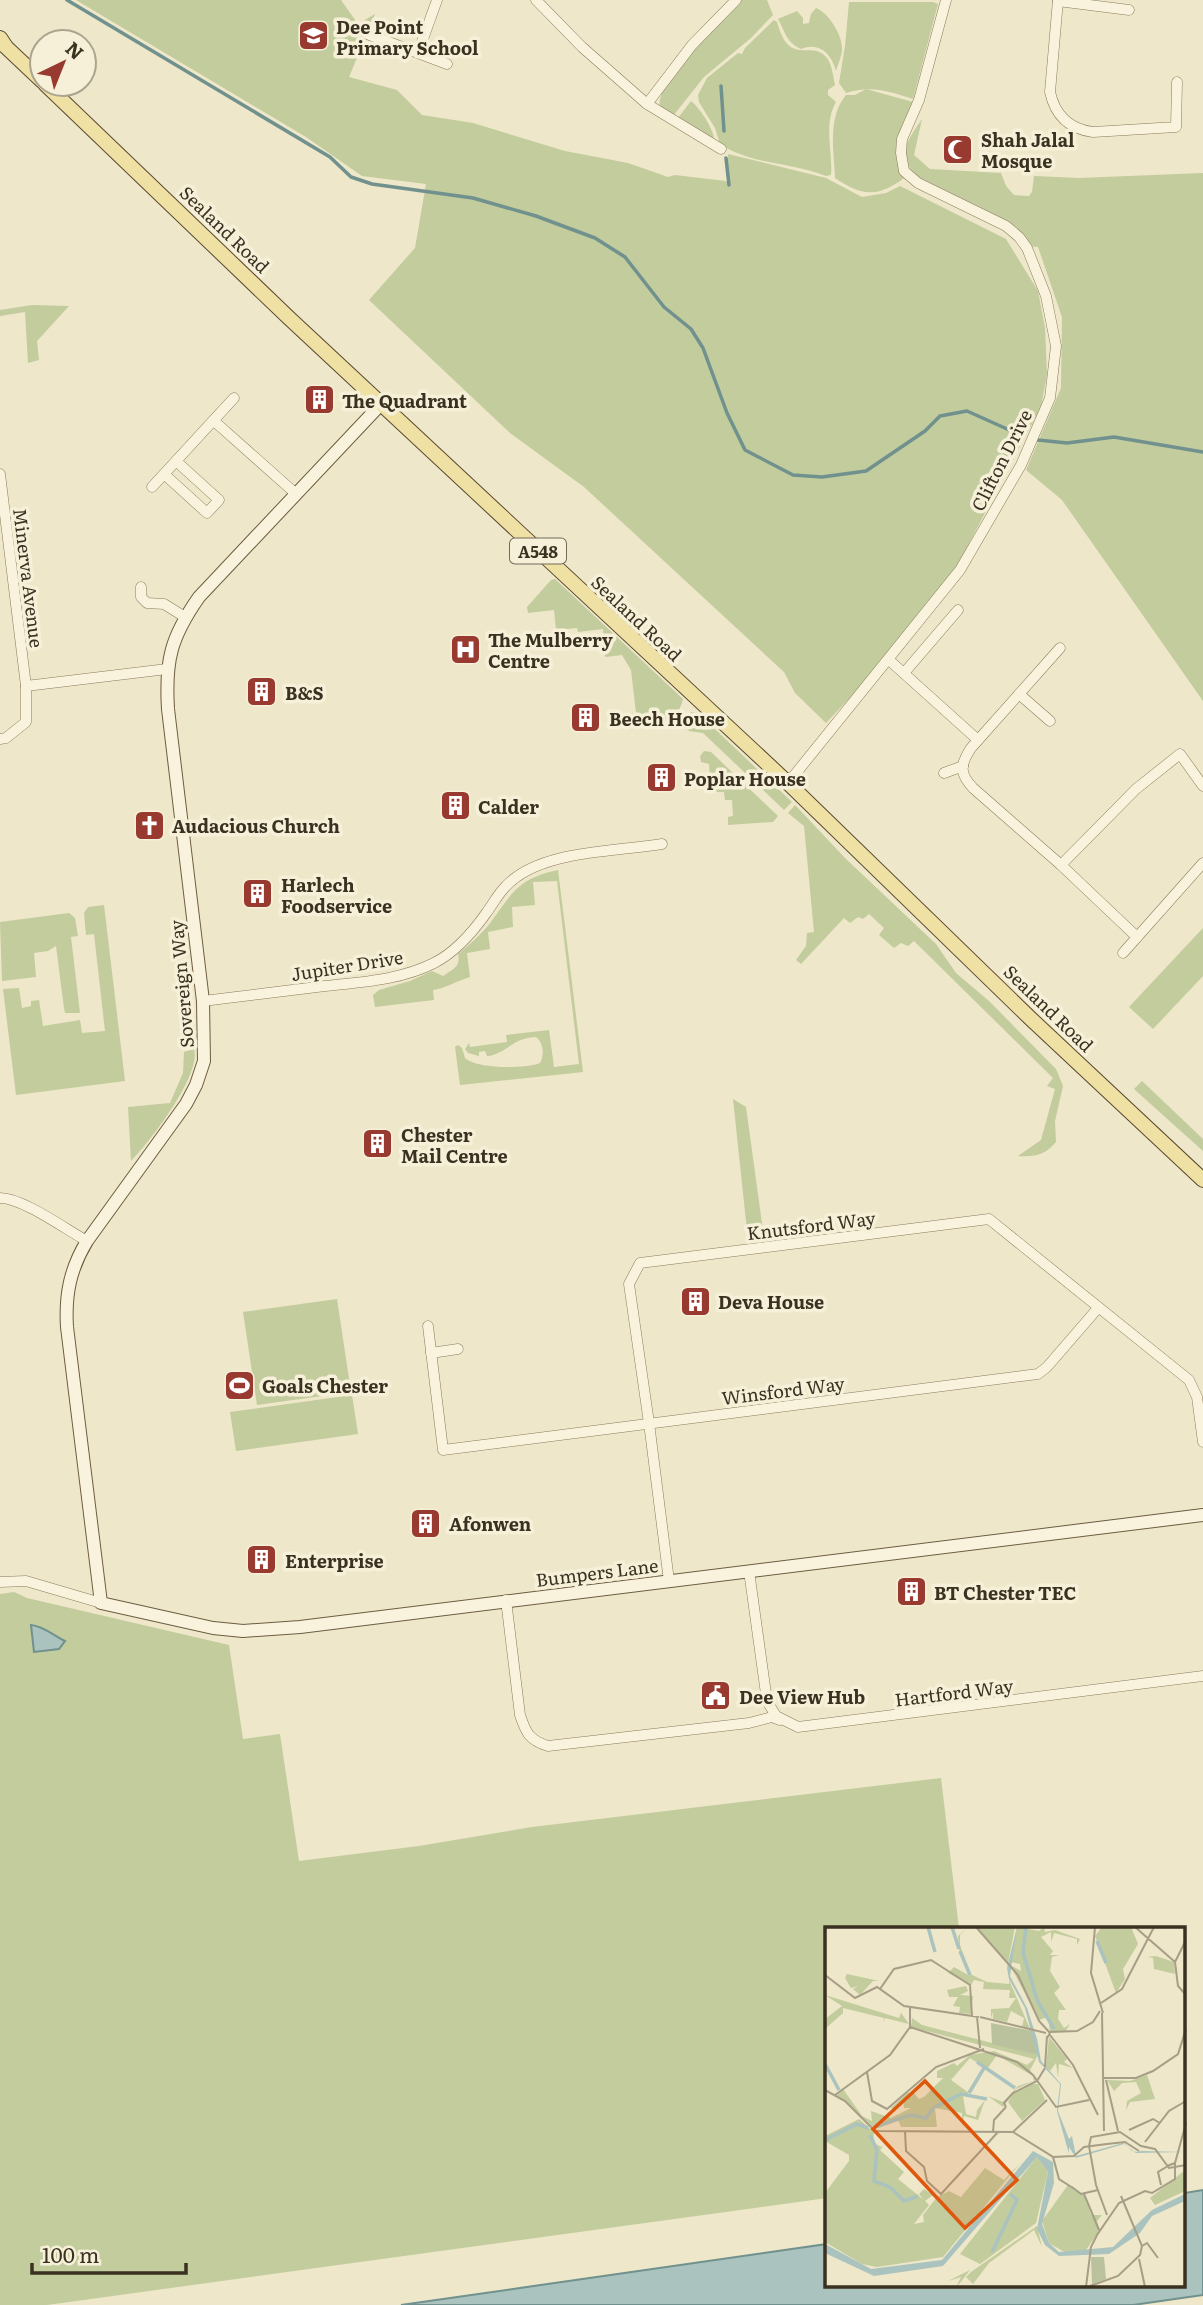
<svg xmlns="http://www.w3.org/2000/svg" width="1203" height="2305" font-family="Literata,serif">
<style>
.green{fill:#c2cc9d}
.water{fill:#aac3be;stroke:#70918d;stroke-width:2}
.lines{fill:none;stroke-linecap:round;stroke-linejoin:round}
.stream{stroke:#70918d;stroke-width:3.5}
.street-casing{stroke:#8b7b5e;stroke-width:11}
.secondary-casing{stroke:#6d5c41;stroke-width:14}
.primary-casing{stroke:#594832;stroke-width:16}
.street{stroke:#f9f3dd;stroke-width:10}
.secondary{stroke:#f9f3dd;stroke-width:12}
.primary{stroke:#efe0a3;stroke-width:14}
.labels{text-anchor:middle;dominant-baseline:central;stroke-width:7;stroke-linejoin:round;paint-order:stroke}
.shield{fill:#f6f0d9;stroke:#736a58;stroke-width:2}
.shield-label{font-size:16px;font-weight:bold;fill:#3b3121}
.poi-label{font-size:18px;font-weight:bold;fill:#3b3121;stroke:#f6f0d9;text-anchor:start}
.street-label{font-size:18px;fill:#3b3121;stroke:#f6f0d9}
.inset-river{fill:none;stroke:#aac3be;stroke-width:3.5}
.inset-road{fill:none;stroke:#a69e86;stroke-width:2}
.view{fill:#df570d;fill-opacity:0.15;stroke:#df570d;stroke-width:3.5}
.inset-edge{fill:none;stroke:#3b3121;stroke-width:3.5}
</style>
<rect width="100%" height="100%" fill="#eee7c9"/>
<g class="green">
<polygon points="76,0 341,0 358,24 375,14 349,77 397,90 422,115 473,123 565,151 628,163 668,177 675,175 726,181 728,183 728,154 826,178 862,197 886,193 900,186 1006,239 1038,291 1045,328 1047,374 1041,407 957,566 875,671 826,723 795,693 784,672 584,487 510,433 369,300 415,248 426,184 362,176 306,137"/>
<path d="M741,0H767L773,15L751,38L704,77L673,116L660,107C655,81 722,19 741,0Z"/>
<path d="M849,2H933L938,4L913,99C888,91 871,85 846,93L839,83L845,46Z"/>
<path d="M816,8C828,12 843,36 842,49C842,56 838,64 836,71C831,53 819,42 801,49C787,43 785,32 778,19L797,11L803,18V24L809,23L811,14Z"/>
<path d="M774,20L777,22C790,69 811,38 827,58C832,65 833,76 835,85L828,90V95L836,102C823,125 833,151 831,175L826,176C791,162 752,165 720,144L715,128L699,102L698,95L707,78L738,53L742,54L745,48Z"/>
<path d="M866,89L913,102C901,126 889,153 904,178C878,198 861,196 835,178C834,151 827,118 846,95H855Z"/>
<path d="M691,101C700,108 712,127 714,138L700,133L678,118Z"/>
<path d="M922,119L914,155L930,169L1001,173L1006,186L1014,195L1029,196L1032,192L1034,176L1079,178L1203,173V701L1062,500L1026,470L1061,388L1062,317L1038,247L1030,246L925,183C894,158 903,147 922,119Z"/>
<polygon points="32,305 69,306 37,341 39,360 28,363 25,312 0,316 0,310"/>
<path d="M555,579L683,699C680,714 669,722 655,724L654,716L636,718V726L631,725L628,714L636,713L631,670L622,655L605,657L603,629L578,632L577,628L556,630L554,610L528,613L527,607L551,580Z"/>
<polygon points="691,712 698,713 792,802 784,810 703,733 689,731 684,727 683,719"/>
<polygon points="704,751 711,752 778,816 773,822 728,825 728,817 733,816 732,800 725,800 724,792 711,792 709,764 701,762 700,756"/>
<path d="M795,805L846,859L936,944L956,973L989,1001L1056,1069L1063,1086L1055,1121L1056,1142C1045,1155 1035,1157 1018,1156L1041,1140L1055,1089L1047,1086L1053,1078L914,941L908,946L901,943L894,948L879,935L884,928L869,914L863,919L858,917L850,923L844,918L801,964L796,960L806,946L807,933L814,932L804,826L788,813Z"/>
<path d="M558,870L583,1072L460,1085L455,1047L458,1045L462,1048L465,1058C477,1069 525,1069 540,1063C545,1055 543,1042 536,1037C512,1038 510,1051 489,1056H487L485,1051L479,1052V1056L468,1053L465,1049L469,1043L470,1047L507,1042L506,1035L549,1030L554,1067L579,1064L557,881L533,882L535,905L512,907L513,927L488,932L490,949L467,953L470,977C456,981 447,988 433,990L434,1000L375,1007L373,995L379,990L410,981L432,971L443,976C453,969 461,967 458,954C468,946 478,937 487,927C512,895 515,879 558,870Z"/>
<polygon points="104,905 125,1081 16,1095 3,989 19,988 22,1008 31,1006 31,1001 39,1000 43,1026 80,1020 82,1033 105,1031 94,934 86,935 84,913 88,907"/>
<polygon points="69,913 75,918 78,936 71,937 80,1013 65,1013 64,1008 56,946 48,951 34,953 36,977 2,981 0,922"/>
<polygon points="1203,928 1203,976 1153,1029 1129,1007"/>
<path d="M194,1049C202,1074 149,1143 131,1161L128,1107L170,1103L183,1073L184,1052Z"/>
<polygon points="1142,1081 1203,1139 1203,1151 1134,1089"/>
<polygon points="733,1099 746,1107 764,1238 748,1240"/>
<polygon points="337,1299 351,1392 257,1405 243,1312"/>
<polygon points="352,1395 358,1434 236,1451 230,1412"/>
<polygon points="14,1592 27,1598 229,1645 243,1739 280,1734 299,1861 419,1846 532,1827 941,1778 959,1929 827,1929 827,2198 47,2305 0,2305 0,1594"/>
</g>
<g class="water">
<path d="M31,1625C43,1626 53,1635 65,1641L59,1649L34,1652Z"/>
<polygon points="1203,2190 1203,2295 1133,2305 401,2305 827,2244 827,2286 1184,2286 1184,2193"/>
</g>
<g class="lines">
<g class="stream">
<polyline points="67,0 330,157 351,177 372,184 473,198 536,216 595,238 625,257 664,307 691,329 703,348 727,413 745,450 793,475 822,477 866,471 925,431 940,416 967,411 1016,433"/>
<polyline points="721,86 724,131"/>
<polyline points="726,158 729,185"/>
<polyline points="1038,440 1067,443 1114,437 1203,452"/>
</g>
<defs>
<g id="street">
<polyline points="437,0 418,53 447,64"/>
<polyline points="536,0 582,47 647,104 721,149"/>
<path d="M1058,0L1050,92C1055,115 1069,129 1093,132L1176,127L1177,82"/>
<polyline points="1058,1 1129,10"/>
<polyline points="367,34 418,53"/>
<polyline points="647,104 692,45 736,0"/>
<polyline points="214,421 295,493"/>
<polyline points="0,474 26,686 167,669"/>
<polyline points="164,474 207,513 219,500 176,461"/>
<polyline points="152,487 234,398"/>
<polyline points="141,587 141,597 147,603 164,604 185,617"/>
<path d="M1060,648L971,748C960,765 959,773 973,788L1061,865L1137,937"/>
<polyline points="889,660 978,740"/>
<polyline points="904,673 958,610"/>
<polyline points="1019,694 1050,721"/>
<polyline points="0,739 6,738 26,722 26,686"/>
<polyline points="944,773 963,766"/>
<polyline points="788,783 960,570 1021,465 1050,398 1056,346 1046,296 1027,248 1019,237 1006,226 918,183 904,171 901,153 902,139 919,100 946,0"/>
<polyline points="1061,865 1136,789 1180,754 1203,786"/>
<polyline points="1123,953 1203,863"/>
<path d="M203,1001C244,996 284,991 325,986C361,982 401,980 434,963C456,952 473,932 487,912C493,904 498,894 506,886C540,850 614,852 662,844"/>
<path d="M0,1198C23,1198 65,1229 87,1241"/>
<polyline points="428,1326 443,1450 1038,1374 1047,1367 1098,1308"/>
<polyline points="431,1353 458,1349"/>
<polyline points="749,1571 767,1701 776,1716 798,1727 1203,1676"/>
<polyline points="669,1581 649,1423 629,1284 640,1263 989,1219 1189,1380 1197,1397 1203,1442"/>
<polyline points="0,1582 26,1581 101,1603"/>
<path d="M506,1600L520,1715C526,1733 529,1740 548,1746L749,1723L772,1717L780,1720"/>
</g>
<path id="secondary" d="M382,403L199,597C171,637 165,660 168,709L203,1001L204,1061L196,1085L186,1104L87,1241C70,1269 65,1295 67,1327L101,1603L213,1628L243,1631L300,1627L1203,1515"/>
<g id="primary">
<polyline points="0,38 6,47 42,81"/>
<polyline points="45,84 289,318 788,783 1031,1019 1203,1180"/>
</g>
</defs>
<use href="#street" class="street-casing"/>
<use href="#secondary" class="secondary-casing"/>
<use href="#primary" class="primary-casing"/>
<use href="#street" class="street"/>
<use href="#secondary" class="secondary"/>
<use href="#primary" class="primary"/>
</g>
<defs>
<symbol id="school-square" viewBox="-11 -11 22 22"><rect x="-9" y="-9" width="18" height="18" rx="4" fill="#983a2f" stroke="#f6f0d9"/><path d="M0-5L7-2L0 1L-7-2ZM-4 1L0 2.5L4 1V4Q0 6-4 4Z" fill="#fff"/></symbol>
<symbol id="mosque-square" viewBox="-11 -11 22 22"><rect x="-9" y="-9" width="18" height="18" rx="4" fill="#983a2f" stroke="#f6f0d9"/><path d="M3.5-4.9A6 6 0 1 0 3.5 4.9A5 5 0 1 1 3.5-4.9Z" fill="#fff"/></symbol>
<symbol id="building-square" viewBox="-11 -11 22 22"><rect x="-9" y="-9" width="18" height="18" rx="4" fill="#983a2f" stroke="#f6f0d9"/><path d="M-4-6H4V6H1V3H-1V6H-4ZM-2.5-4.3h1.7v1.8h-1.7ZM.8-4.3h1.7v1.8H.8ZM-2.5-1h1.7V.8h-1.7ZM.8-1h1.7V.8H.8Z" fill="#fff"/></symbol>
<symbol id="hospital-square" viewBox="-11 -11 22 22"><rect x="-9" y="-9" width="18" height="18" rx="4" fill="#983a2f" stroke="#f6f0d9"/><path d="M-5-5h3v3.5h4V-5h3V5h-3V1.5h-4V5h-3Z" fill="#fff"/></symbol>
<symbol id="church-square" viewBox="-11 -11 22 22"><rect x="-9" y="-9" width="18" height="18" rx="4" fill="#983a2f" stroke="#f6f0d9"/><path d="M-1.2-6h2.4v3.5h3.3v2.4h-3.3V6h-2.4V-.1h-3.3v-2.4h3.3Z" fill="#fff"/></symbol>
<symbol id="stadium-square" viewBox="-11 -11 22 22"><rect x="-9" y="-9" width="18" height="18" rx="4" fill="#983a2f" stroke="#f6f0d9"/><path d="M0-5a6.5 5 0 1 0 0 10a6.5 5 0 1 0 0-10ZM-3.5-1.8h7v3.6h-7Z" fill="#fff"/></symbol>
<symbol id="civic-square" viewBox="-11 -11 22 22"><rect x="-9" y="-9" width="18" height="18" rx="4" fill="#983a2f" stroke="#f6f0d9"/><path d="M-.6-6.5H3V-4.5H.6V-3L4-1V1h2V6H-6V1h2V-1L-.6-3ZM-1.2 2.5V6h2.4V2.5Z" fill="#fff"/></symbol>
</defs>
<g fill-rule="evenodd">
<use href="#school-square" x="296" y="18" width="35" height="35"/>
<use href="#mosque-square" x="940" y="132" width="35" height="35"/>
<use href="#building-square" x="302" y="382" width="35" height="35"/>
<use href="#hospital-square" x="448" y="632" width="35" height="35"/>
<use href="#building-square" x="244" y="674" width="35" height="35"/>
<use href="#building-square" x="568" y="700" width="35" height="35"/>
<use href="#building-square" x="644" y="760" width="35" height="35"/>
<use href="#building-square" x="438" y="788" width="35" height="35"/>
<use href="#church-square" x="132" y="808" width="35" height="35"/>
<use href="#building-square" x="240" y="876" width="35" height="35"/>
<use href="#building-square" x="360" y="1126" width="35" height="35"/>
<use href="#building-square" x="678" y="1284" width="35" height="35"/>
<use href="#stadium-square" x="222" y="1368" width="35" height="35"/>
<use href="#building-square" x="408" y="1506" width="35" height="35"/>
<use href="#building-square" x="244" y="1542" width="35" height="35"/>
<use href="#building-square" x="894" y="1574" width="35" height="35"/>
<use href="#civic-square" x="698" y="1678" width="35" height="35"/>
</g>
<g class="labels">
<rect class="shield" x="510" y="538.5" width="56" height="25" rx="5"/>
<g class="shield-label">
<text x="538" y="551">A548</text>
</g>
<g class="poi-label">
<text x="336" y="26">Dee Point<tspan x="336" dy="21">Primary School</tspan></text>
<text x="981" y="139">Shah Jalal<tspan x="981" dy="21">Mosque</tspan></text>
<text x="342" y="400">The Quadrant</text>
<text x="488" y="639">The Mulberry<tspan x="488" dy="21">Centre</tspan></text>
<text x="285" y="692">B&amp;S</text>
<text x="609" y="718">Beech House</text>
<text x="684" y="778">Poplar House</text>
<text x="478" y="806">Calder</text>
<text x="172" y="825">Audacious Church</text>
<text x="281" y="884">Harlech<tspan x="281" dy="21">Foodservice</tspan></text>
<text x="401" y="1134">Chester<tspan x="401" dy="21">Mail Centre</tspan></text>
<text x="718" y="1301">Deva House</text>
<text x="262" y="1385">Goals Chester</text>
<text x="449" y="1523">Afonwen</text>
<text x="285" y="1560">Enterprise</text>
<text x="934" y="1592">BT Chester TEC</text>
<text x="739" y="1696">Dee View Hub</text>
</g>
<g class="street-label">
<text transform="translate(225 229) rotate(44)">Sealand Road</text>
<text transform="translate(1001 460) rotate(-63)">Clifton Drive</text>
<text transform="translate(29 578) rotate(83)">Minerva Avenue</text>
<text transform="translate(637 618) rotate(43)">Sealand Road</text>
<text transform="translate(347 965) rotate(-9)">Jupiter Drive</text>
<text transform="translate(181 984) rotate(-95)">Sovereign Way</text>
<text transform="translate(1049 1008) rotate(44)">Sealand Road</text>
<text transform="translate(811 1225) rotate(-7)">Knutsford Way</text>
<text transform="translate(783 1390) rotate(-7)">Winsford Way</text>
<text transform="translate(597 1572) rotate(-7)">Bumpers Lane</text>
<text transform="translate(954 1692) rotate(-7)">Hartford Way</text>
</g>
</g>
<g transform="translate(825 1927)">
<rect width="360" height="360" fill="#eee7c9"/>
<path d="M143,0L135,8V18L145,47L162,55L184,57V53L205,102L197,100L199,91L186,84L182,95L168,92V85L166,91V82L184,81L191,71H184L185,63L158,62L159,55L149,53L146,58L123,46L129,40L145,49L134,22L133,9ZM152,0H190L183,36ZM192,0L214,4L219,0L220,5L230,3L255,12L252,18V12L229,6L226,15V5L216,10L228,24L225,28H234L227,30L225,44L235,60L229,66L241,83H234L233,92L239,101L245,97L240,105H225L223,90L214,93L185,38L196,44L195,37L185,35ZM277,0H306L313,17L298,42L300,52L291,66L270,9ZM331,29L349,35L350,47L329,42L328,31L322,30ZM22,47L54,54H48L35,68L28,62L33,59L26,61L20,51ZM141,59L143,64L135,68L148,69L146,87L134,86L135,80L128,79L133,70H124L122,63ZM0,68L74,91L76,86L84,97L60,91L58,96L59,91L18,81V86L0,102V92L17,79ZM87,91L97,98L213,128L205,143L211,153L191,162L178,180L163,169L178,175L193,159L209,154L208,149L172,128L162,142L145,131L126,153L144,166L138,169L141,187L151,190L152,183L160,173L153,193L139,189L137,200V186L110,181L112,200H76L73,193L48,200L12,168L18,162L37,189L47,194L46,184L66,191L86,181H79L78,172L70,184L66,181L82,166L88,165L94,172L99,170L118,151H112V144L129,136L132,139L145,128L169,124L202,138L209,132L86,100ZM224,110L242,132L239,135L248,141L234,137L233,150L231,136L225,144L221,140ZM322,148L330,172L305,175L301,183L302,174L316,166L311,155L297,156L289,164L282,153L305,154ZM206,157H213L220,173L197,194L183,175L188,167ZM34,192L49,205L48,216L57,220L63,213L55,223L79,245L73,252L99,273L94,267L99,262L108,268L100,274L104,278L89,297L99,295L98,288L112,270L124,264L136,270L160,241L179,253L196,235L118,330L52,340L37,337L0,315V266L24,234V228L0,214V209ZM212,230L223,245L211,296L155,337L135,327ZM359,244L360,264L330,278L325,271ZM243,258L259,268L266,288H277L272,294L274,304L261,323L241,326L224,316L217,294ZM212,299L217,320L209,303L164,336L148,357L141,350L131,360L136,350L123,354L145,343L135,356L146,345Z" fill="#c2cc9d"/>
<path d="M166,96L208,104L213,128L167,117ZM266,330H279L281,352L267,357Z" fill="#b9c29c"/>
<path d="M192,0L185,49L202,81L212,112L216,134L236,157L233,184L244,212L247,209L251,229L298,216L301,218L307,224L312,225L316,224L360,225L311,226L299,217L251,231L244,220V227L232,184L235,157L214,135L200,81L184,52L182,41ZM208,224L228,235L229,256L217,297L224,316L234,325L288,320L327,283L360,267V274L327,289L315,306L284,327L234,329L220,318L212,302L223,245L212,230L118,339L49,349L0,326V317L46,342L117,333Z" fill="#aac3be"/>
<path class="inset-river" d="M103,0L110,25M127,0L134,22M201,0L198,25L212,73L229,102M272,14L281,36M135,24L145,48M152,135L190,161M0,137L14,163M144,166L159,141M110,180L136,167L162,172M50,200L85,188L101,191L109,180M45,208L52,223L49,254L65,260L79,274L93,269M0,213L32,197L43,201M167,325L192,273L185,267"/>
<path class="inset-road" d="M151,0L193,48L214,94L225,106L222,111M270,0L266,46L278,86M310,0L350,35M350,35L353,59L361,68M350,35L361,13M0,48L30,71L52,60L79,79L154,90M55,62L69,42L106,33L145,58L147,89M276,76L297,62L329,0M85,81V100L192,135L208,148L231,180L264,173M277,86L279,204M152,90L155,121M155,90L221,106M224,105L252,104L268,95L275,84M225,108L248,138L273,188M220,140L222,109M42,145L47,174L62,182L111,140L159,122M278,151H311L328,144L353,127L361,102M281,153L293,204M0,163L20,174L50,204L188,205L228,230L234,252L248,261M10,168L65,128L85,100M181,180L179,176L188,166L212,154L220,141M304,203L328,192L335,196M80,204L81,224L99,240L102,254L116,267L173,205M168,205L169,193L181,180M188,205L222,173M320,215L344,184L361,174M282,217L300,215L314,224M228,230L249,229L259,220L282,217M350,236L361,196M336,258L333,245L343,239M247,260L256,267L273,263M259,267L274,303M282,288L271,258L264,219L266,210L295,205L316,219L330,222L344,241L361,238M317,319L322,316L333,331M314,332L320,360M265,359L293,349L315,328L317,319L296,269M261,360L266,320L272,308L294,276L320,264L327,266L350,252V236L342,239"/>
<path class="view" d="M100,154L192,253L140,301L48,202Z"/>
<rect width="360" height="360" class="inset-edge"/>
</g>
<g transform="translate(63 63) rotate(43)"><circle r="33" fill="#f6f0d9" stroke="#aba48f" stroke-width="2"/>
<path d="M0-5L12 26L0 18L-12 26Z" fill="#983a2f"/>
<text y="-10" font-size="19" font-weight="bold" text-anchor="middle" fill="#3b3121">N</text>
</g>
<path d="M32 2263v10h154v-10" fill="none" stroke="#3b3121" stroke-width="3.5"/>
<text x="42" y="2263" font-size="21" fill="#3b3121" stroke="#f6f0d9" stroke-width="5" paint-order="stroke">100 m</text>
</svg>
